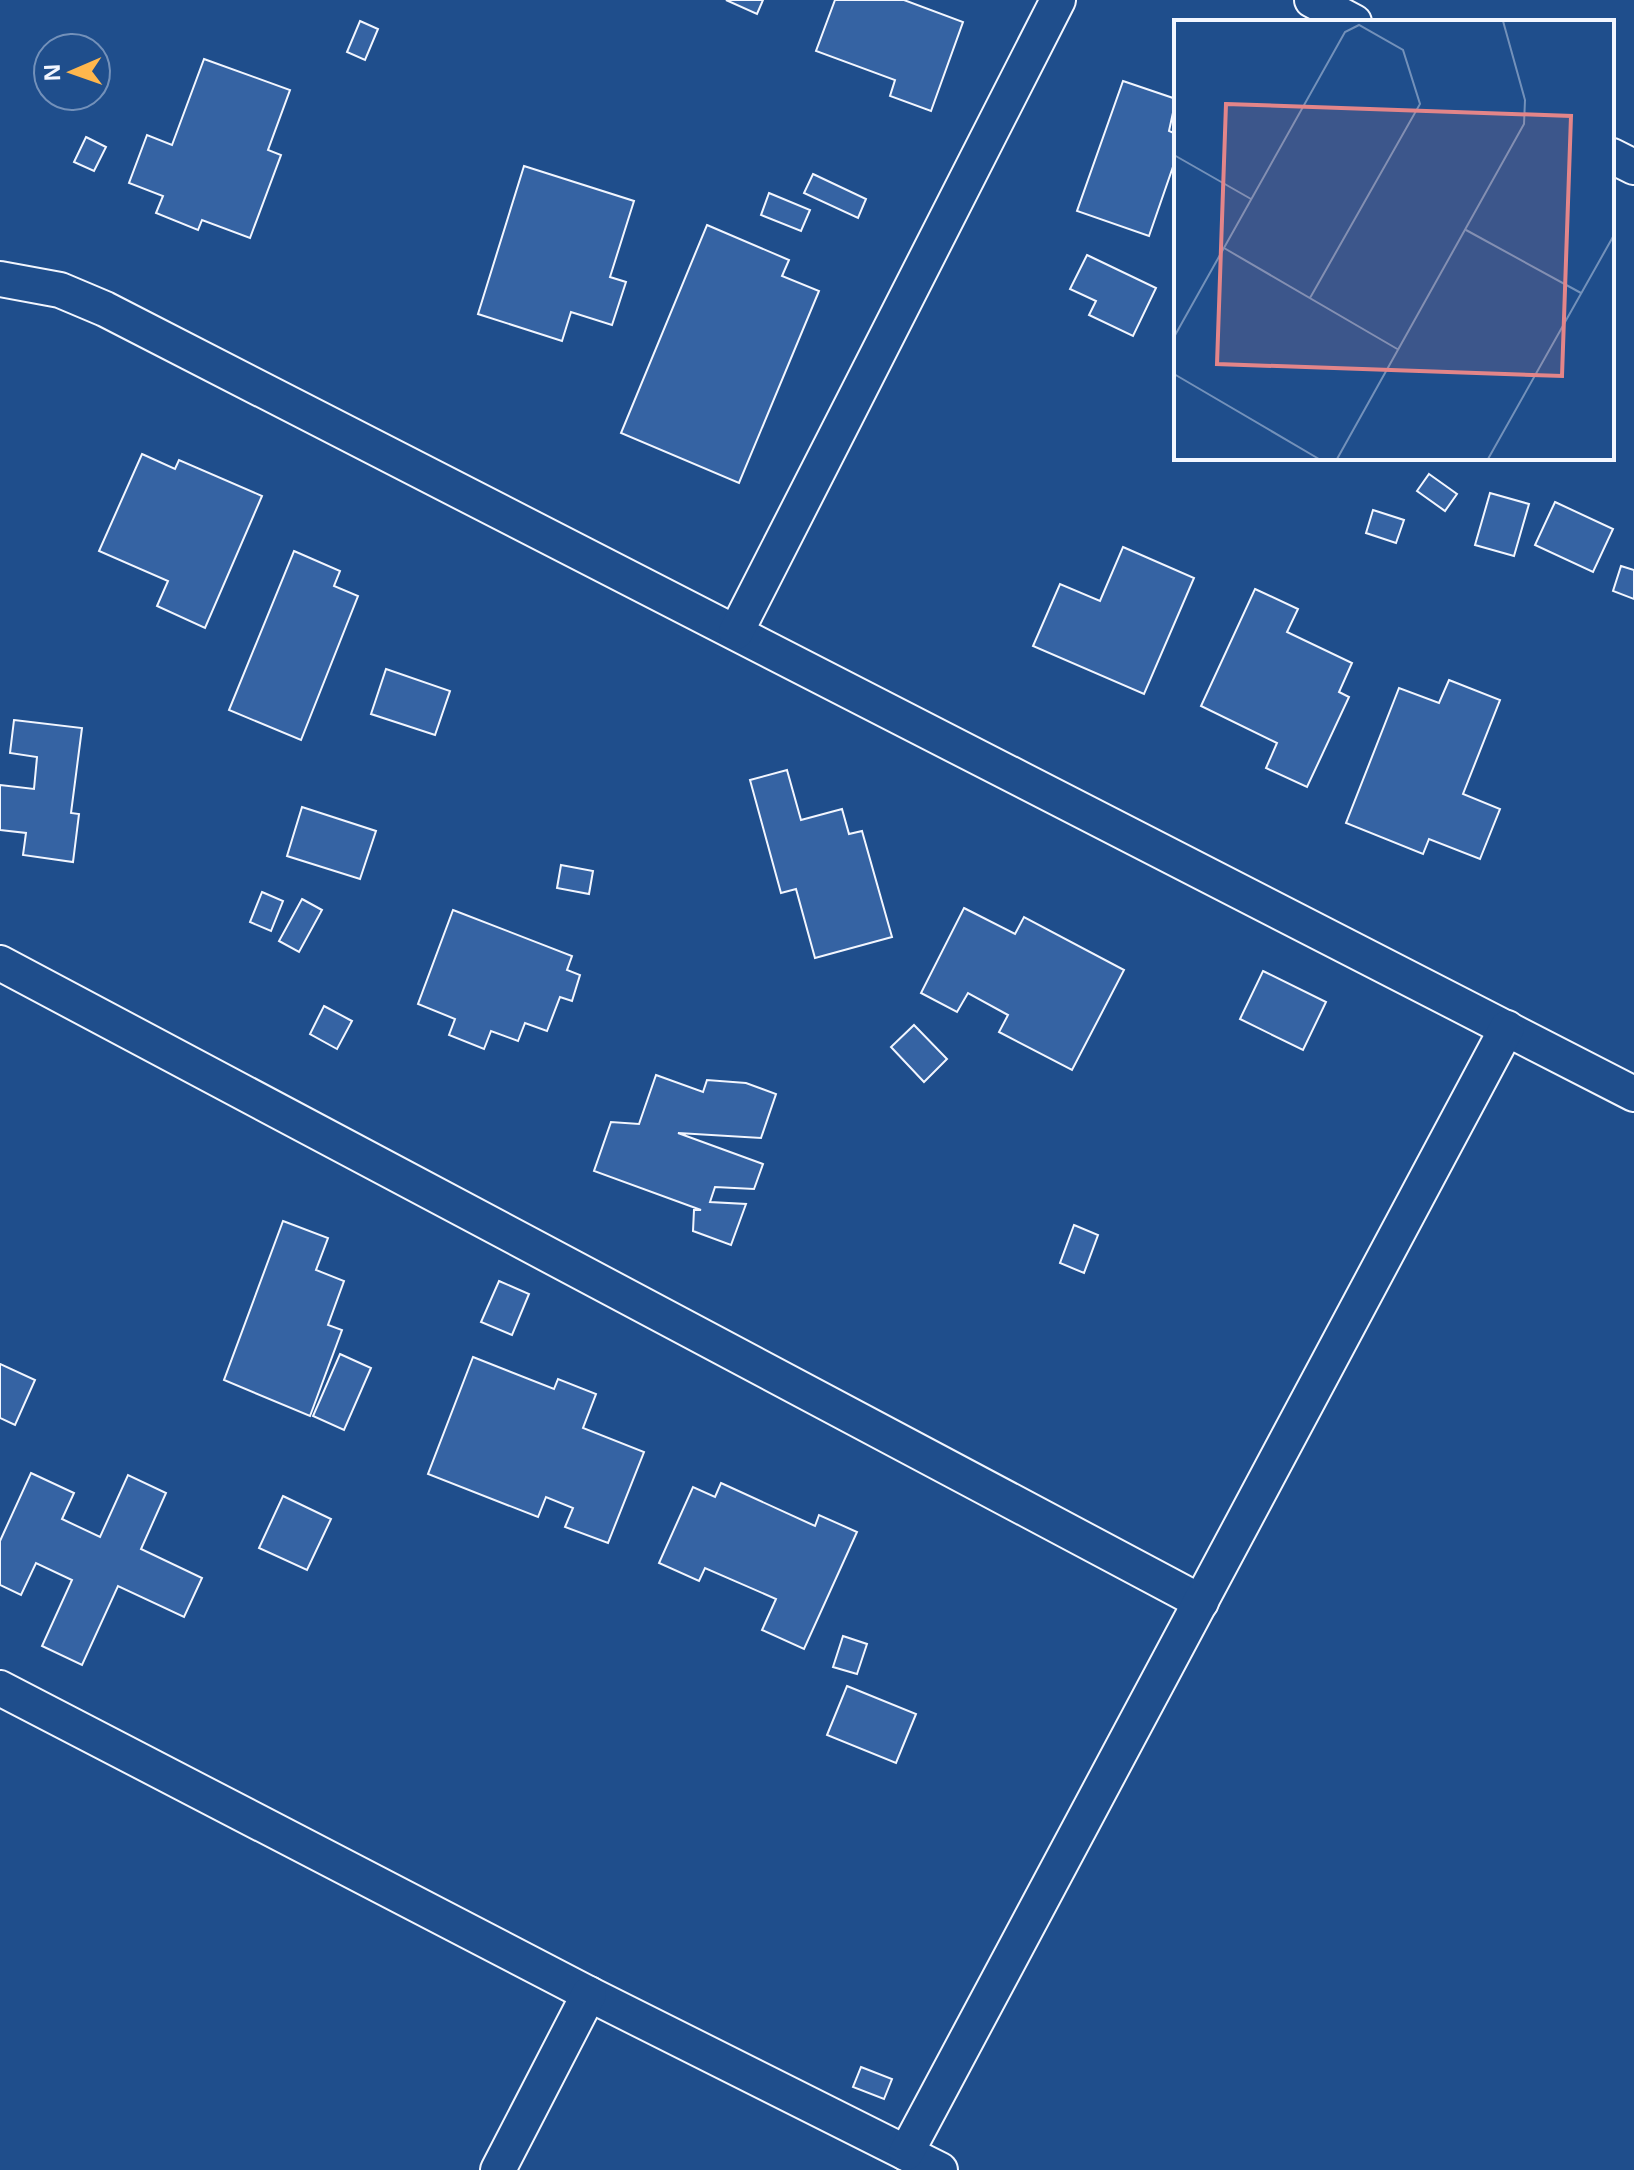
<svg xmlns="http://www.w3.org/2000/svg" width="1634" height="2170" font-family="'Open Sans',sans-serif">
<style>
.building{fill:#3563a3;stroke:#f2f6ff;stroke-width:2}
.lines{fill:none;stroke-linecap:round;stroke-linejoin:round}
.minor-casing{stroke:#f2f6ff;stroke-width:38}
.minor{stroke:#1f4e8c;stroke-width:34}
.inset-road{fill:none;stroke:#7391ba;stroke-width:2}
.view{fill:#e38589;fill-opacity:0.15;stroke:#e38589;stroke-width:4}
.inset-edge{fill:none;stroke:#f2f6ff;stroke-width:4}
</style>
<rect width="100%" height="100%" fill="#1f4e8c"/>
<g class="building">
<polygon points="726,0 763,0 757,14"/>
<polygon points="835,0 904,0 963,22 931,111 890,96 895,80 816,51"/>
<polygon points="360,21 378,29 365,60 347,52"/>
<polygon points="204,59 290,90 268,150 281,155 250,238 202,220 198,230 156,213 163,196 129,183 147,135 172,145"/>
<polygon points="1123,81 1176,99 1169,131 1176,134 1176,158 1149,236 1077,211"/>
<polygon points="86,137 106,147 94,171 74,162"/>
<polygon points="524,166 634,201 610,277 626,282 612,325 571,312 562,341 478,314"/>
<polygon points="813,174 866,199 858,218 804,193"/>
<polygon points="769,193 810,210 801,231 761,215"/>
<polygon points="707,225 789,260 782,276 819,291 739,483 621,433"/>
<polygon points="1087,255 1156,288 1133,336 1089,315 1096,301 1070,289"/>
<polygon points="142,454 175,469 179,460 262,496 205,628 157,606 168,581 99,551"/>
<polygon points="1429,474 1457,494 1445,511 1417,491"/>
<polygon points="1490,493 1529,504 1514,556 1475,545"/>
<polygon points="1555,502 1613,529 1593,572 1535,545"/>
<polygon points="1373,510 1404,520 1396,543 1366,533"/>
<polygon points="1123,547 1194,578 1144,694 1033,646 1060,584 1100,601"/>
<polygon points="294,551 340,571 334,586 358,596 301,740 229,710"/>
<polygon points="1621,566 1634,570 1634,599 1613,591"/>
<polygon points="1255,589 1298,609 1287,632 1352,663 1339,692 1349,697 1307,787 1266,768 1277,743 1201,706"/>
<polygon points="386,669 450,691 435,735 371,714"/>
<polygon points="1449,680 1500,700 1463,794 1500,809 1480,859 1429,839 1423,854 1346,823 1399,688 1439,703"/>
<polygon points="14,720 82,728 71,813 79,814 73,862 23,855 26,833 0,830 0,785 34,789 37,757 10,753"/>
<polygon points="787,770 801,820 842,809 849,834 862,831 892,937 815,958 796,889 781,893 750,780"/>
<polygon points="302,807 376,831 360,879 287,856"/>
<polygon points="561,865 593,871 589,894 557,888"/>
<polygon points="262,892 283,901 271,931 250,922"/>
<polygon points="302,899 322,910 299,952 279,941"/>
<polygon points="964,908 1015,934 1024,917 1124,970 1072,1070 999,1032 1008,1015 968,993 957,1012 921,993"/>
<polygon points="453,910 572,956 567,970 580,975 572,1001 560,997 547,1031 525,1023 518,1041 491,1031 484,1049 449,1035 455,1019 418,1004"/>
<polygon points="1263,971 1326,1002 1303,1050 1240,1019"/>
<polygon points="324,1006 352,1021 337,1049 310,1034"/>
<polygon points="914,1025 947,1059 924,1082 891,1047"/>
<polygon points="656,1075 703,1092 707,1080 746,1083 776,1094 761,1138 678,1133 763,1164 754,1189 715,1187 710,1202 746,1204 731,1245 693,1231 694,1210 701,1210 594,1171 611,1122 639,1124"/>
<polygon points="283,1221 328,1238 316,1270 344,1281 328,1325 342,1330 310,1416 224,1380"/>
<polygon points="1074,1225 1098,1235 1084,1273 1060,1263"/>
<polygon points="499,1281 529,1294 512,1335 481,1322"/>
<polygon points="340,1354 371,1368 344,1430 313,1416"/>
<polygon points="473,1357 554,1389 558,1379 596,1394 583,1428 644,1452 608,1543 565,1527 573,1508 546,1497 538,1517 428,1474"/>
<polygon points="0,1364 35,1380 15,1425 0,1418"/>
<polygon points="31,1473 74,1493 62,1519 100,1537 128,1475 166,1493 141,1549 202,1578 184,1617 118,1586 82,1665 42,1646 72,1580 36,1563 21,1595 0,1585 0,1541"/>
<polygon points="721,1483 815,1526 819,1515 857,1532 804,1649 762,1630 776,1599 705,1568 699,1581 659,1563 693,1487 715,1497"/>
<polygon points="283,1496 331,1519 307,1570 259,1548"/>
<polygon points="843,1636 867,1644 857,1674 833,1667"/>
<polygon points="847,1686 916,1714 896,1763 827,1735"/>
<polygon points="861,2067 892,2079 884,2099 853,2087"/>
</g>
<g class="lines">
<defs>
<g id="minor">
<polyline points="1312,0 1354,22"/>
<polyline points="1612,156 1634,167"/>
<polyline points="0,279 60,290 105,309 1634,1094"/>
<polyline points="736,632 1058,0"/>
<polyline points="0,963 1201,1602"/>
<polyline points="0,1688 589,1994 940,2170"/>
<polyline points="906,2153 1507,1028"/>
<polyline points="498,2170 589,1994"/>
</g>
</defs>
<use href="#minor" class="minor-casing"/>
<use href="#minor" class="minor"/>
</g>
<g transform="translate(1174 20)">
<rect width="440" height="440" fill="#1f4e8c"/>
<path class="inset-road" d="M0,135L77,179M292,210L407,273M50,228L225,330M0,317L171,12L185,5L229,30L246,84L136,278M0,354L145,439M163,439L350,104L351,80L329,1M314,439L440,215"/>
<path class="view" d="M52,84L397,96L388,356L43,344Z"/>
<rect width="440" height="440" class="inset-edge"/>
</g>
<g transform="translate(72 72) rotate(268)"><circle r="38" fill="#1f4e8c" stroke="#7391ba" stroke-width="2"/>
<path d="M0-6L14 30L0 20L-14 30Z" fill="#ffb74d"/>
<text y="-12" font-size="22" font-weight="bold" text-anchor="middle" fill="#f2f6ff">N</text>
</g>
</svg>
